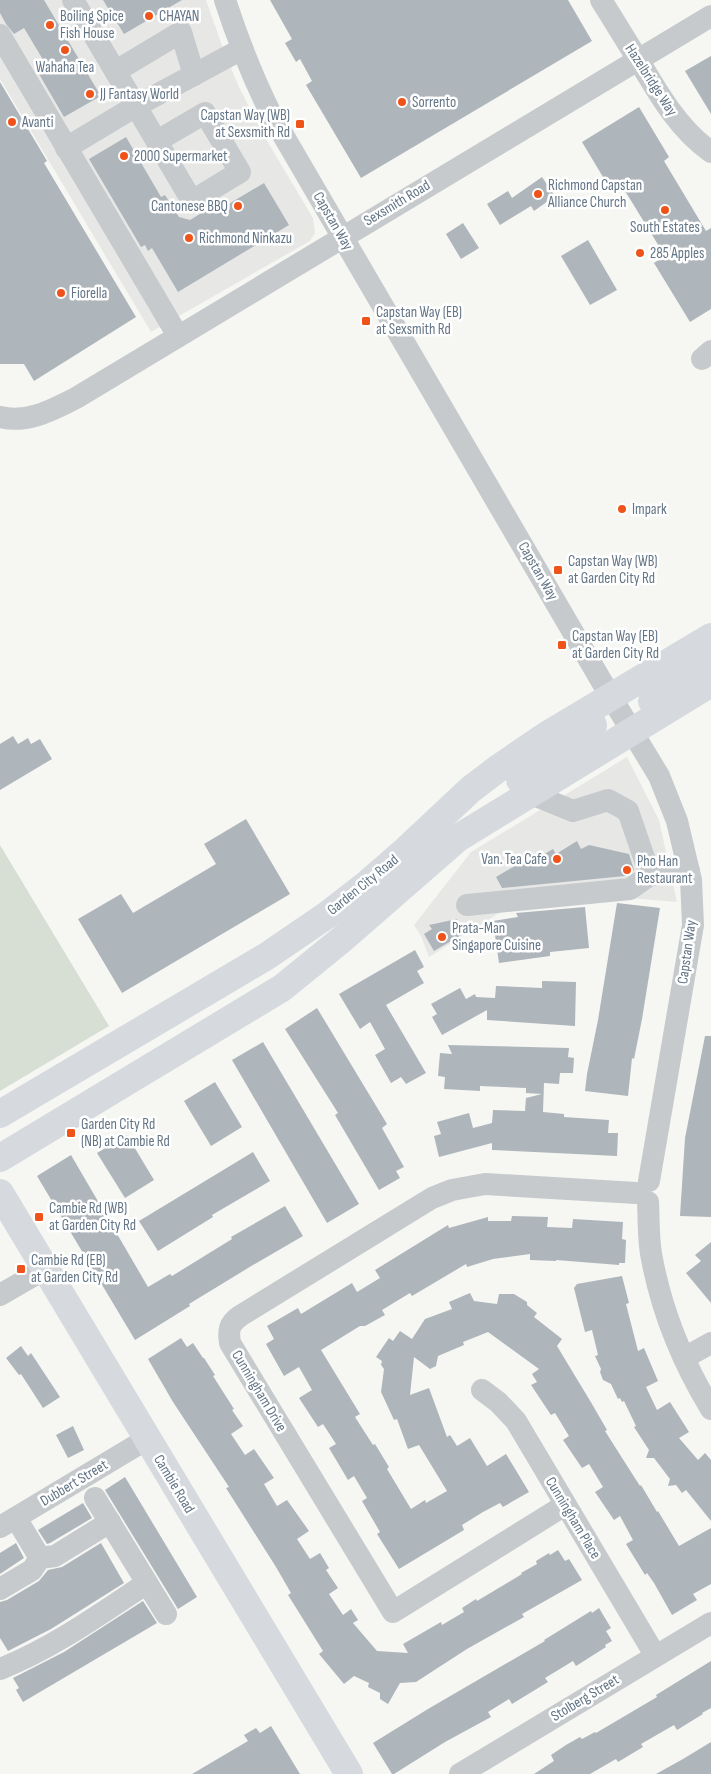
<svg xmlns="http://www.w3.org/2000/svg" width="711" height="1774" font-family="'Sofia Sans Condensed',sans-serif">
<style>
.built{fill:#e7e8e6}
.green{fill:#d7dfd4}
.building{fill:#aeb5bb}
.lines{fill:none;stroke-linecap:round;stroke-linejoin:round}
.minor{stroke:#c6cacd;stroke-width:22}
.major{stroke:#d6dadf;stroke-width:28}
.poi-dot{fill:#f0531a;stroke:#fff;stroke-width:2}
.labels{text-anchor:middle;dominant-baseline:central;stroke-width:5;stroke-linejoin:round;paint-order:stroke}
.poi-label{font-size:15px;fill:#637586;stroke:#fff;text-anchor:start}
.street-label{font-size:15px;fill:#637586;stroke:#fff}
</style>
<rect width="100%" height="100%" fill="#f6f7f3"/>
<g class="built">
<polygon points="0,0 206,0 225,54 239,87 264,136 313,218 315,233 310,241 151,332 0,79"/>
<polygon points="627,757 659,820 677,902 595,895 504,910 429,957 421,936 414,925 471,852"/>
</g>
<polygon class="green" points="0,845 109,1026 0,1091"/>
<g class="building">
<polygon points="0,0 44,0 99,93 97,94 99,97 64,117 39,74 48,68 24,28 14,34 6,24 0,13"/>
<polygon points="103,0 182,0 124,34"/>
<polygon points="270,0 568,0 592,41 361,178 306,85 312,81 300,59 296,62 285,43 292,39"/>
<polygon points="711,56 711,114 685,71"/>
<polygon points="0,82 47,161 44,163 136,317 34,381 24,364 0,364"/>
<polygon points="639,107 669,157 664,161 706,231 711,228 711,309 690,322 654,263 665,256 622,186 612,192 582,142"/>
<polygon points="126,137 161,197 165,195 179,217 190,220 211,207 215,212 264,183 289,225 178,292 152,248 148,251 145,245 141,247 89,159"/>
<polygon points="542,177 555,196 534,211 531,206 500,225 487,204 508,191 512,198"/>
<polygon points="463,223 479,248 461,259 446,234"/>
<polygon points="588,240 617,290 590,305 561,256"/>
<polygon points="13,736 18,744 28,738 31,744 40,739 52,759 0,790 0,744"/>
<polygon points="246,819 290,894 122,993 78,919 121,894 133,913 216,864 204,844"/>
<polygon points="577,841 581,849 589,845 629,854 634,870 625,876 502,888 496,877 539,852 541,856 553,849 556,854"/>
<polygon points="617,903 660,908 642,1019 634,1059 632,1058 628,1096 585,1091 587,1074 598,1020"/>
<polygon points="585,907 589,948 550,952 550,956 499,963 493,921 518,917 516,913"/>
<polygon points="457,919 465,933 434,951 424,934 432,929 429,925"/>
<polygon points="415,950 424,967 417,971 424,983 386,1005 426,1073 406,1084 401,1077 391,1083 375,1055 385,1049 370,1022 360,1029 339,994"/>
<polygon points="542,981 576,982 575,1026 487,1020 487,1010 442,1035 432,1017 437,1014 431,1004 460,988 466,999 475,994 476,997 495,998 496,986 542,988"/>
<polygon points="317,1008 387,1124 382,1128 404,1167 396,1171 400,1178 379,1190 335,1115 338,1113 285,1029"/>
<polygon points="705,1036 711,1036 711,1217 680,1216 685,1138"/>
<polygon points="263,1042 359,1204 327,1223 232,1060"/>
<polygon points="448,1045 569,1048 568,1057 574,1058 573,1073 560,1073 559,1084 544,1083 543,1112 564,1114 564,1117 609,1120 608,1133 618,1133 617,1156 492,1150 492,1143 439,1157 434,1136 441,1134 437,1122 469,1113 473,1128 492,1123 493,1110 525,1111 526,1098 542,1094 526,1093 526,1088 480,1086 480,1091 444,1089 445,1077 438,1076 440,1053 452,1054"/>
<polygon points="215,1082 242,1127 211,1146 184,1101"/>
<polygon points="127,1135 154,1180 125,1198 97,1153"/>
<polygon points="253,1152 270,1181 212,1215 213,1217 158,1251 139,1221"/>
<polygon points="71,1155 148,1287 170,1274 172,1276 232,1239 231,1237 285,1206 303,1236 253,1265 189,1304 190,1306 135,1340 37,1176"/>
<polygon points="512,1216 548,1217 547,1227 572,1228 573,1219 623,1222 622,1239 626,1240 625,1263 619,1263 619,1265 556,1260 556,1261 530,1260 530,1254 493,1259 467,1267 466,1264 412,1296 410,1293 382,1310 385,1315 365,1326 360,1326 321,1350 360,1414 355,1417 373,1445 375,1444 389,1467 387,1469 411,1509 425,1500 426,1503 447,1491 419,1445 408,1449 397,1419 394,1420 381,1392 384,1369 381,1365 382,1361 376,1357 389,1338 393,1341 400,1331 412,1339 425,1319 452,1309 449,1302 470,1293 474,1301 497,1304 499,1294 514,1294 527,1302 527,1305 537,1313 534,1317 562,1339 557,1346 592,1404 607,1430 605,1431 624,1461 640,1486 641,1485 657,1512 658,1511 679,1546 711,1528 711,1584 693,1594 697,1600 672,1615 654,1583 647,1573 645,1575 626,1544 633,1540 620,1516 614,1520 595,1492 603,1487 589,1464 582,1468 563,1440 569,1436 555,1413 551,1415 531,1385 537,1382 532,1374 539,1369 488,1332 463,1342 464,1345 438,1356 436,1366 430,1369 414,1357 410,1395 429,1388 447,1437 450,1435 457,1446 470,1438 487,1466 506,1454 529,1492 503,1507 500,1503 483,1512 462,1525 464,1530 399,1569 377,1534 380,1532 362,1501 367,1498 354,1476 348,1480 329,1448 336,1444 323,1424 318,1427 299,1398 312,1390 299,1367 284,1376 266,1344 274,1339 267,1326 298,1308 301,1314 352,1283 357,1292 380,1278 375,1270 448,1225 449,1228 488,1217 488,1221 511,1221"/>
<polygon points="711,1242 711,1303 686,1273 701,1261 695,1255"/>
<polygon points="622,1276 629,1303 626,1304 638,1351 644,1348 658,1381 646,1387 657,1410 670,1402 689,1432 679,1438 698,1460 705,1453 711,1460 711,1521 686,1490 682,1493 676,1485 668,1486 670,1479 654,1458 646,1458 649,1450 634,1427 636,1426 624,1401 622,1402 620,1398 618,1399 611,1384 603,1380 600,1372 601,1369 595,1356 598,1355 592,1330 585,1332 574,1288 577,1284"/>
<polygon points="181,1338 187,1347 193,1343 203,1358 204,1358 215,1375 213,1376 234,1409 232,1410 243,1426 231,1434 245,1455 254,1449 274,1478 264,1484 277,1506 287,1500 309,1531 297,1539 310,1559 320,1553 329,1568 326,1570 338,1588 329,1594 343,1615 351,1609 358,1620 353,1623 377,1651 408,1653 403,1644 441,1622 442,1625 464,1612 462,1608 476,1599 477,1601 522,1574 521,1573 537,1564 536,1561 549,1553 550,1555 558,1550 565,1561 569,1559 582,1580 522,1614 524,1617 467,1649 416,1682 400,1683 388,1704 380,1699 380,1693 368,1687 369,1683 354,1676 344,1684 319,1654 323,1651 288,1595 291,1593 276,1567 226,1488 229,1487 173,1402 148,1359"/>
<polygon points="21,1346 28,1356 31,1353 60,1397 43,1408 21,1374 19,1375 6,1358"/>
<polygon points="73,1426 84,1450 68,1458 56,1435"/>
<polygon points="125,1477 197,1597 178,1609 105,1490"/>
<polygon points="83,1503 92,1518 50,1543 47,1544 38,1530"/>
<polygon points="16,1543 24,1558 0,1574 0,1553"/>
<polygon points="101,1543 124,1583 51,1629 8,1651 0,1638 0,1602 7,1600 39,1581 48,1570 62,1567"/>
<polygon points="143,1601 157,1623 23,1702 16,1690 19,1688 13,1678 64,1652"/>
<polygon points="599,1608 611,1628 606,1631 612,1641 605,1645 606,1647 576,1666 573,1661 545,1678 548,1682 512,1704 509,1699 488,1712 491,1717 445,1742 394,1774 392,1774 373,1743 428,1709 545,1641 544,1640 591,1611 592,1613"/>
<polygon points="711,1661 711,1708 702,1713 703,1714 677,1730 674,1725 641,1744 643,1747 618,1762 616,1759 590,1774 534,1774 554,1761 551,1755 566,1745 580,1737 582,1739 595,1732 596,1733 657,1697 656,1695"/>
<polygon points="271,1726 300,1774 192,1774 248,1741 244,1735 256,1728 260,1733"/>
<polygon points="711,1742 711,1774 656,1774 683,1759"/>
</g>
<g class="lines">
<g class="minor">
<polyline points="73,0 192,201 240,172 205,113 157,141"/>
<path d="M225,0C238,40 253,78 272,116L602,682L659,776L677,821L691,880L693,925L649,1181"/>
<path d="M601,0C615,22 628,44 642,66C661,98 680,130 711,152"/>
<polyline points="0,35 178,336"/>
<polyline points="116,71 181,32 194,75"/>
<polyline points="66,148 136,106 242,49"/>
<polyline points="702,359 711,351"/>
<path d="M0,417C27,424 52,410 76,398L711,16"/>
<polyline points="529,793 573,811 608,800 628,811 650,875 689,871"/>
<polyline points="467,905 630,889 650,875"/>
<path d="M648,1202C649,1221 648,1241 652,1259C662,1312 683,1363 711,1409"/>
<polyline points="0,1295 45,1269"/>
<polyline points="684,1358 711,1343"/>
<polyline points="482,1390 498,1402 516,1421 655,1655"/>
<polyline points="95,1498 166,1614"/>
<path d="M565,1505L393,1612L230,1343C228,1330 229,1324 240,1316L432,1198L452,1190L485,1184L636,1193"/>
<polyline points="16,1518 40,1558"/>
<polyline points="0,1527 147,1439"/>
<polyline points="0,1589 32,1570 40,1558 55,1556 110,1522"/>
<path d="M0,1669C53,1648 100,1614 147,1583"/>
<polyline points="460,1774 711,1623"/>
</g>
<g class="major">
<polyline points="652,701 656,696 711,657"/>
<polyline points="520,780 593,725"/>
<polyline points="0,1114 267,956 327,915 367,884 406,850 471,789 500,767 547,735 711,637"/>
<polyline points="0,1158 282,988 341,940 458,838 711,683"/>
<polyline points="0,1193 349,1774"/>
</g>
</g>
<g class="poi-dot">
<circle cx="149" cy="16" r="5"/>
<circle cx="50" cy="25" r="5"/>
<circle cx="65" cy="50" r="5"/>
<circle cx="90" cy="94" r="5"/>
<circle cx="402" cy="102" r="5"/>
<circle cx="12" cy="122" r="5"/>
<rect x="295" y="119" width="10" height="10" rx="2.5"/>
<circle cx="124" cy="156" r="5"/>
<circle cx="538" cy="194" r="5"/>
<circle cx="238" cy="206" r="5"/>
<circle cx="665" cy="210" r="5"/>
<circle cx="189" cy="238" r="5"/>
<circle cx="640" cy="253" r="5"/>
<circle cx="61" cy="293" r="5"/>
<rect x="361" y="316" width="10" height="10" rx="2.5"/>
<circle cx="622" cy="509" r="5"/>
<rect x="553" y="565" width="10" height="10" rx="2.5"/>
<rect x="557" y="640" width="10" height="10" rx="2.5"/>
<circle cx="557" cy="859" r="5"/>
<circle cx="627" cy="870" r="5"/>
<circle cx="442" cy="937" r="5"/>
<rect x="66" y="1128" width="10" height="10" rx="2.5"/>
<rect x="34" y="1212" width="10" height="10" rx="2.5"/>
<rect x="16" y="1264" width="10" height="10" rx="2.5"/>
</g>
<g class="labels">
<g class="poi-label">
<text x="60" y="16">Boiling Spice<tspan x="60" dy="17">Fish House</tspan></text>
<text x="159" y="16">CHAYAN</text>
<text x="65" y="67" text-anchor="middle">Wahaha Tea</text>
<text x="100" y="94">JJ Fantasy World</text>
<text x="412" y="102">Sorrento</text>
<text x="290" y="115" text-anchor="end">Capstan Way (WB)<tspan x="290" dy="17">at Sexsmith Rd</tspan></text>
<text x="22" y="122">Avanti</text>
<text x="134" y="156">2000 Supermarket</text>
<text x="548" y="185">Richmond Capstan<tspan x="548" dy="17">Alliance Church</tspan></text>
<text x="228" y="206" text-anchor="end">Cantonese BBQ</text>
<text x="665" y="227" text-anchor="middle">South Estates</text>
<text x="199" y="238">Richmond Ninkazu</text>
<text x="650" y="253">285 Apples</text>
<text x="71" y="293">Fiorella</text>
<text x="376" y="312">Capstan Way (EB)<tspan x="376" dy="17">at Sexsmith Rd</tspan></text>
<text x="632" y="509">Impark</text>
<text x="568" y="561">Capstan Way (WB)<tspan x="568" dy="17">at Garden City Rd</tspan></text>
<text x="572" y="636">Capstan Way (EB)<tspan x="572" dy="17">at Garden City Rd</tspan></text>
<text x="547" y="859" text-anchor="end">Van. Tea Cafe</text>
<text x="637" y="861">Pho Han<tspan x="637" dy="17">Restaurant</tspan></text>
<text x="452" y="928">Prata-Man<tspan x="452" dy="17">Singapore Cuisine</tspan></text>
<text x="81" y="1124">Garden City Rd<tspan x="81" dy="17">(NB) at Cambie Rd</tspan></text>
<text x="49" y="1208">Cambie Rd (WB)<tspan x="49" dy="17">at Garden City Rd</tspan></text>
<text x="31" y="1260">Cambie Rd (EB)<tspan x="31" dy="17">at Garden City Rd</tspan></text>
</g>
<g class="street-label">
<text transform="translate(651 80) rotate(57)">Hazelbridge Way</text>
<text transform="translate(397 203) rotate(-31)">Sexsmith Road</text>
<text transform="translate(333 221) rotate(60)">Capstan Way</text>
<text transform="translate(538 571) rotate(60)">Capstan Way</text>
<text transform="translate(363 885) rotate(-39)">Garden City Road</text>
<text transform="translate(687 952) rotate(-82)">Capstan Way</text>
<text transform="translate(259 1391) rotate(59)">Cunningham Drive</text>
<text transform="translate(74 1483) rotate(-31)">Dubbert Street</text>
<text transform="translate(174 1484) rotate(59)">Cambie Road</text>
<text transform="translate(573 1518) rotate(59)">Cunningham Place</text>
<text transform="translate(585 1698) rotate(-31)">Stolberg Street</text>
</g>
</g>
</svg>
